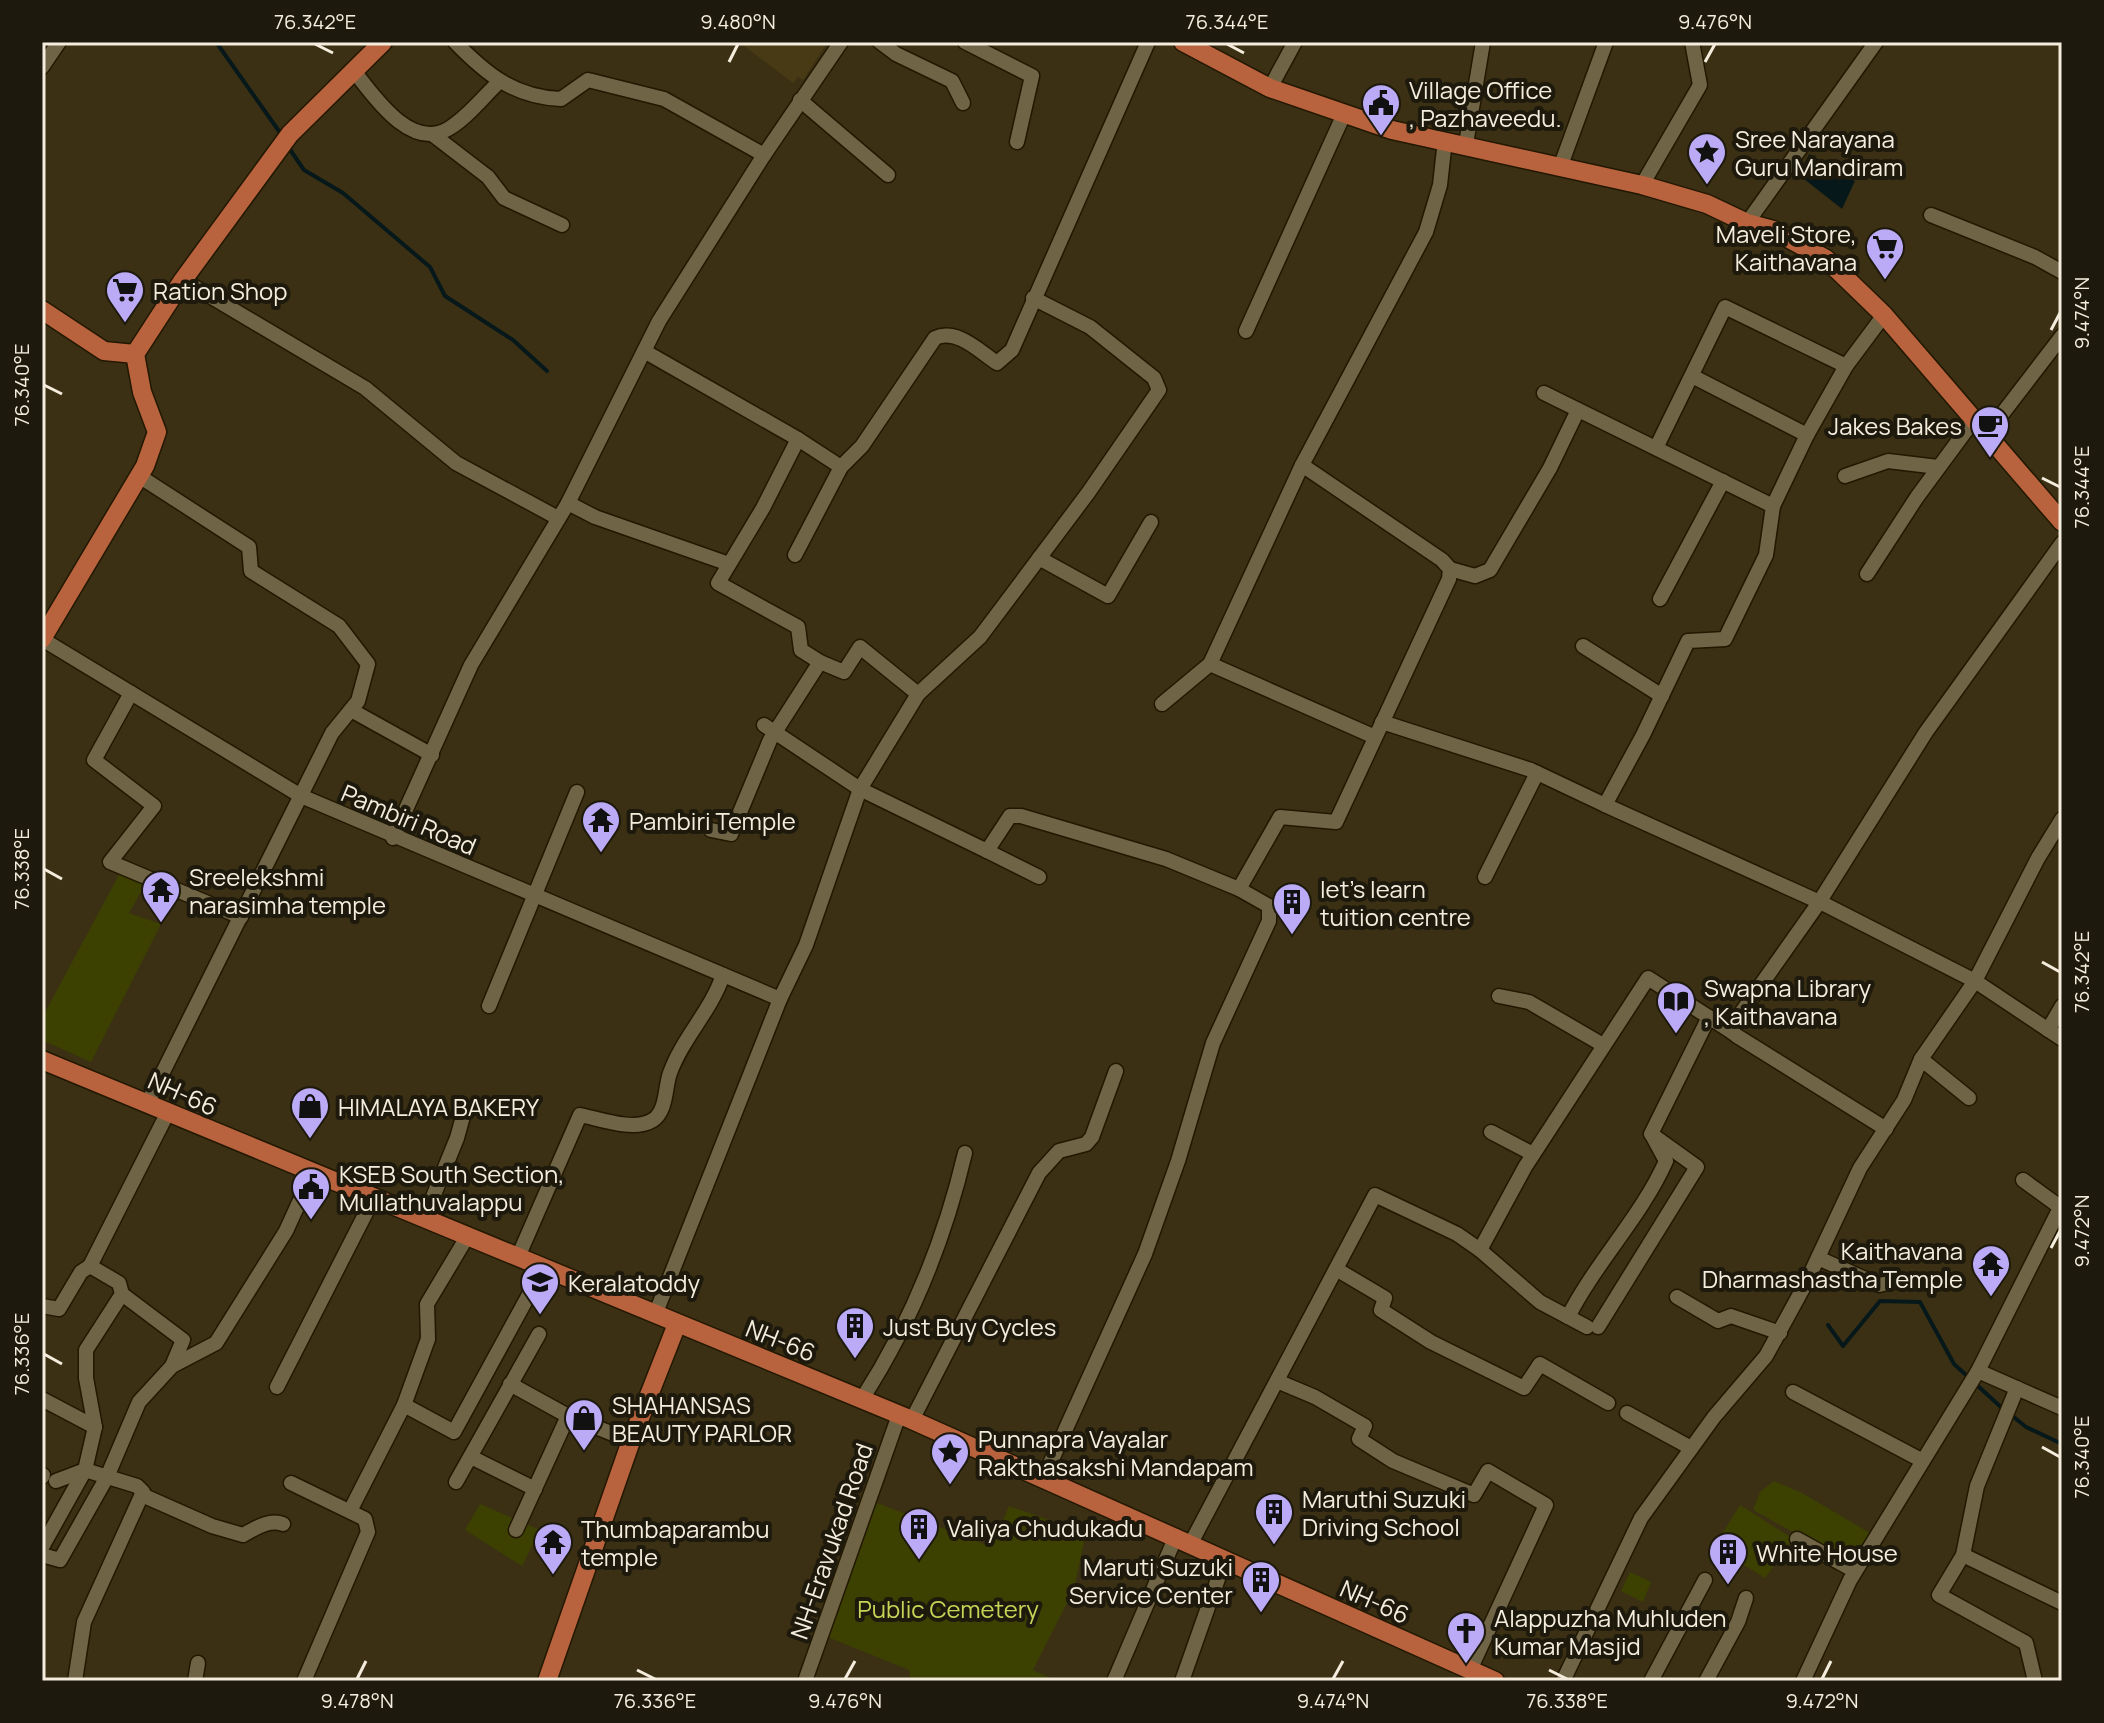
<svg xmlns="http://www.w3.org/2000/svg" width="2104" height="1723" font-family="Manrope,sans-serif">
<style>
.built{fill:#473a15}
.green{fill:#3c4102}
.water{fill:#07181b}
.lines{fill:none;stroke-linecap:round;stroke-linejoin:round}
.stream{stroke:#07181b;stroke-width:4}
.minor-casing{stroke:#221800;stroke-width:17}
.major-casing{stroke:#221800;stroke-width:21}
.minor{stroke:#706446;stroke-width:14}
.major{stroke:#b9623e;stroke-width:18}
.ticks{fill:none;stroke:#f4eddd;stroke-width:3}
.labels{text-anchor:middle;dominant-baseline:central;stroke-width:8;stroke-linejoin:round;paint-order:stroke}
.poi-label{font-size:24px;fill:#f4eddd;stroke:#1d190c;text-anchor:start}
.street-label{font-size:24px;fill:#f4eddd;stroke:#1d190c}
.park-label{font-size:24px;fill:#c7d557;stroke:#1d190c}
.neatline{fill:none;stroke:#f4eddd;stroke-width:3}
.ticks-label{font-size:20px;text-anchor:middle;fill:#f4eddd}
</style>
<rect width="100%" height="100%" fill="#3b3013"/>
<polygon class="built" points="739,42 828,42 803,80 798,77 793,83"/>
<g class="green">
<polygon points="121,871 147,881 129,913 161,924 91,1062 42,1040 42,1018"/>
<polygon points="1774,1481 1802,1493 1870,1533 1849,1563 1753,1510 1760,1492"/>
<polygon points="872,1501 992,1547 1009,1506 1086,1533 1074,1589 1033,1670 1056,1681 911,1681 909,1670 825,1636"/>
<polygon points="480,1504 540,1530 522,1566 465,1530"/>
<polygon points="1740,1505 1792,1538 1783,1553 1796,1561 1790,1567 1778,1560 1765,1578 1714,1547"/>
<polygon points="1630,1572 1651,1582 1643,1602 1621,1591"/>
</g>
<polygon class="water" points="1809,154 1855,181 1842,209 1804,179"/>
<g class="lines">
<g class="stream">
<polyline points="216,42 281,134"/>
<polyline points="289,148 304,170 343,193 430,267 445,296 513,340 547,371"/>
<polyline points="1828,1325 1843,1346 1880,1301 1920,1302 1954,1364 2003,1409"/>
<polyline points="2010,1414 2026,1427 2062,1444"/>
</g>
<defs>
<g id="minor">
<path d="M455,42C486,74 514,97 561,99L588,80L664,99L764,155"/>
<polyline points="880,42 896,54 952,81 963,103"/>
<polyline points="965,42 1032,76 1017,142"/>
<polyline points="42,67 59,42"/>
<path d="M354,71C373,95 410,151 448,129C467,118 483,97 499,82"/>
<polyline points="1270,88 1295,42"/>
<polyline points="800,100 888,175"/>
<polyline points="432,134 488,177 504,198 562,225"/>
<polyline points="1466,144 1483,42"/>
<polyline points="1561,165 1606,42"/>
<polyline points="1642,185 1700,85 1692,42"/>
<polyline points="1931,215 2035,257 2062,272"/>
<polyline points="1747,223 1876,42"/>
<polyline points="183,280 365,388 456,463 558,518"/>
<polyline points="1884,315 1846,366 1807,435 1773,506 1766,555 1725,639 1688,641 1643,735 1605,805 1824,904 1975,981 2038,858 2062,819"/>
<polyline points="1246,331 1344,114"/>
<polyline points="644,351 798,439 763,508 718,583 798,627 801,650 820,662 770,740 731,834 711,830"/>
<polyline points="1692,376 1807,435"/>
<polyline points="1544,393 1773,506"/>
<polyline points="1986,435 2062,336"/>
<polyline points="798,439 841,467"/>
<polyline points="1656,448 1725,307 1846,366"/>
<polyline points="139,476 249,547 251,571 339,626 368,664 358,701 332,733 147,1104"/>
<polyline points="1845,476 1888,461 1938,467"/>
<polyline points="568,503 595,517 729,564"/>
<path d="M795,555L841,467L862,446L935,338C957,328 979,351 997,363L1012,350L1148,42"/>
<polyline points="1039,558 1108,596 1151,522"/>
<polyline points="1450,569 1475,576 1490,570 1550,468 1578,410"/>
<polyline points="1867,574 1917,497 1973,421"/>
<polyline points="1660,599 1723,481"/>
<polyline points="42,639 301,796 780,999"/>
<polyline points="1583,646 1662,696"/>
<polyline points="820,662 844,672 860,647 918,694"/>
<polyline points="1210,664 1375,737"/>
<polyline points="131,693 94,760 154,806 110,862 241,917"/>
<polyline points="1162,704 1210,664 1302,465"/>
<polyline points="351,710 432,755"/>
<polyline points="1382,722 1531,770 1605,805"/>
<polyline points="764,725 860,789 987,851 1010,816 1021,816 1166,859 1239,889"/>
<polyline points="393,838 471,665 568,503 659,321 764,155 841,42"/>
<polyline points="987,851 1039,877"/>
<polyline points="1485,877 1537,773"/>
<polyline points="1499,996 1529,1002 1603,1045"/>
<polyline points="489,1006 577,792"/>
<polyline points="2048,1030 2062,1006"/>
<polyline points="1921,1059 1969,1098"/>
<polyline points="1886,1129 1737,1036 1732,1032 1734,1023 1818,904 1926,732 2062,543"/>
<polyline points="1491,1132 1533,1154"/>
<polyline points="2023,1180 2060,1207"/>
<polyline points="424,1219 457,1138 465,1109"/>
<polyline points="1480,1250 1540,1302 1587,1327"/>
<path d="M518,1257L580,1115C600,1119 634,1132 653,1120C667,1111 665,1086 670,1073C683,1037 711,1011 723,975"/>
<polyline points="1818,1258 1879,1285 1893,1282"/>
<polyline points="1336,1269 1385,1298 1381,1310 1431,1342 1524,1388 1540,1364 1608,1403"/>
<polyline points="122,1294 183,1340 172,1366"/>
<polyline points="1677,1297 1718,1321 1731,1316 1780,1333"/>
<polyline points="42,1306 59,1309 81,1272 90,1266"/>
<polyline points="655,1315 780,999 806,945 860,789 918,694 980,637 1088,493 1159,390 1154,378 1090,327 1033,298"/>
<path d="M1568,1317C1596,1262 1641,1217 1666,1161L1653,1137"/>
<polyline points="1598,1327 1697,1167 1651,1134 1709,1017"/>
<polyline points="1978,1371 2062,1408"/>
<polyline points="1277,1381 1315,1397 1365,1426 1359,1439 1393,1461 1474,1495 1488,1471 1546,1505 1470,1670"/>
<polyline points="510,1384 568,1416 631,1441"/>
<polyline points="277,1387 373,1199"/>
<polyline points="2017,1388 1977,1486 1963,1555 1939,1595 2026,1643 2035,1681"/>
<polyline points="1793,1392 1921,1460"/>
<polyline points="42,1399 95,1427"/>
<path d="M862,1399C911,1323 944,1242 965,1153"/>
<polyline points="404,1405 428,1339 427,1304 467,1237"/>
<polyline points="1627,1413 1691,1448"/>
<polyline points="912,1420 1039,1173 1059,1151 1086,1144 1092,1137 1116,1071"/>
<polyline points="471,1457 535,1489"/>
<polyline points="42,1477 43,1475"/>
<polyline points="1044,1477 1145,1254 1178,1161 1213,1043 1269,921 1269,906 1239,889 1280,817 1336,822 1449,579 1450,569 1442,560 1302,465 1426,232 1440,185 1445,140"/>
<polyline points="56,1481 85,1470 137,1486 143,1492 84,1622 75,1681"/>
<polyline points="456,1482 539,1334"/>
<polyline points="291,1483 365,1519 368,1532 304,1681"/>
<path d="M142,1495L212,1526L243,1535C256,1528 269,1519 283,1524"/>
<polyline points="350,1511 404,1405 454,1432 543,1269"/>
<polyline points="516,1530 568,1416"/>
<polyline points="1797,1539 1855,1571"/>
<polyline points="1191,1543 1375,1195 1457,1234 1480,1250 1525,1167 1648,978 1732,1032"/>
<polyline points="42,1547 85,1470 95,1427 86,1378 86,1350 122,1294 119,1283 90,1266 167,1114"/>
<polyline points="42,1555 60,1560 107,1477 139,1402 172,1366 216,1343 286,1231 312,1174"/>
<polyline points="1963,1555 2062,1603"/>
<polyline points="195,1681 198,1663"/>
<polyline points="805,1681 899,1415"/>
<polyline points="1114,1681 1176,1536"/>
<polyline points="1182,1681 1225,1559"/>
<polyline points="1563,1681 1641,1518 1714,1417 1766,1356 1807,1281 1860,1168 1904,1100 1921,1059 1975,981 2062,1039"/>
<polyline points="1651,1681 1705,1580"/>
<polyline points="1706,1681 1738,1622 1746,1598"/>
<polyline points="1803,1681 1850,1580 1978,1371 2062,1204"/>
</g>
<g id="major">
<polyline points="1183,42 1270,88 1392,130 1642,185 1707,204 1747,223 1773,230 1826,259 1884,315 2062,522"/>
<polyline points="42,310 104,351 135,354"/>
<polyline points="135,354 183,280 290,134 383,42"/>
<polyline points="42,639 145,466 157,432 142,392 135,354"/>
<polyline points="42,1060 912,1420 1495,1681"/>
<polyline points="547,1681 631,1441 677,1324"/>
</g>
</defs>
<use href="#minor" class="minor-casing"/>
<use href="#major" class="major-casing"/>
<use href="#minor" class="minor"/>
<use href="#major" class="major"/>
</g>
<path class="ticks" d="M315,44L333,53M1227,44L1244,53M729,62L738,44M1705,62L1715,44M2051,330L2060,313M44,385L62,394M2042,478L2060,487M44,869L62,879M2042,962L2060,972M2051,1248L2060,1231M44,1354L62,1364M2042,1447L2060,1457M637,1670L655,1679M1549,1670L1567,1679M357,1679L366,1661M845,1679L855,1661M1333,1679L1343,1661M1822,1679L1831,1661"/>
<defs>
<symbol id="civic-pin" viewBox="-11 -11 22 30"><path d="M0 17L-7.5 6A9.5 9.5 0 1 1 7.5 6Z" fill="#bbaaf6" stroke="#1d190c"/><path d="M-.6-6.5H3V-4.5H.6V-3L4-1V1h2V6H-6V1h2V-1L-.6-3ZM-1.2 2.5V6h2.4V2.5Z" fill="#111"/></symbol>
<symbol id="sight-pin" viewBox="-11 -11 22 30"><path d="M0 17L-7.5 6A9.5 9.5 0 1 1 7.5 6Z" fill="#bbaaf6" stroke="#1d190c"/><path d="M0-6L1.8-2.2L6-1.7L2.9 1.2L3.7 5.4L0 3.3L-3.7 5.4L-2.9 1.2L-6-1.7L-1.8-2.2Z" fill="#111"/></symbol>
<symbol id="supermarket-pin" viewBox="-11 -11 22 30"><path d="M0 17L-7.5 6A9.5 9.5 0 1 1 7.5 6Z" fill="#bbaaf6" stroke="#1d190c"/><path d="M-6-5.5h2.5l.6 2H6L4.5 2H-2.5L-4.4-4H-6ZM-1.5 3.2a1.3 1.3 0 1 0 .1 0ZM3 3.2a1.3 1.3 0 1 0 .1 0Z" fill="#111"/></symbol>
<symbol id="cafe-pin" viewBox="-11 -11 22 30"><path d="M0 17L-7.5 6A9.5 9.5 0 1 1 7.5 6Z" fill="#bbaaf6" stroke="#1d190c"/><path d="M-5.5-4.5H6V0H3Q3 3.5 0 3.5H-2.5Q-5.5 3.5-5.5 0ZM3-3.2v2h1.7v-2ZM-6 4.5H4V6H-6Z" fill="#111"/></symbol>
<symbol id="temple-pin" viewBox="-11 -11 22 30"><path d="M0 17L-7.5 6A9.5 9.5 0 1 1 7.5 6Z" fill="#bbaaf6" stroke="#1d190c"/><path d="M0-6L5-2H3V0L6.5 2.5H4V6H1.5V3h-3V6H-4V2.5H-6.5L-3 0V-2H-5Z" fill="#111"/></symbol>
<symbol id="building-pin" viewBox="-11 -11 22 30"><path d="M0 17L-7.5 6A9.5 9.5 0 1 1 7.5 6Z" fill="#bbaaf6" stroke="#1d190c"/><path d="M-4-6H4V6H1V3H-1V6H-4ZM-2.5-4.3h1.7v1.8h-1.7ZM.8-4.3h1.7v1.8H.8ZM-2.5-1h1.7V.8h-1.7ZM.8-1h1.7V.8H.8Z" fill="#111"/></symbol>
<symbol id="library-pin" viewBox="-11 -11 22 30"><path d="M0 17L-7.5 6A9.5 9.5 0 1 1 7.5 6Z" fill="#bbaaf6" stroke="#1d190c"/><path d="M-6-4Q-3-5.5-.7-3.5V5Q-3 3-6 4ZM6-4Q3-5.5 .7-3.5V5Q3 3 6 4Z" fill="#111"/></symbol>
<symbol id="shop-pin" viewBox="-11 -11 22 30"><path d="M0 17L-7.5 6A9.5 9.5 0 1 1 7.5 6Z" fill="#bbaaf6" stroke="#1d190c"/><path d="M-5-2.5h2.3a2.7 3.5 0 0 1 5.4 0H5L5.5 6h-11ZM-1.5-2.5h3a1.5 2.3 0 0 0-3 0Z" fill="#111"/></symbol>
<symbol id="university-pin" viewBox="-11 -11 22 30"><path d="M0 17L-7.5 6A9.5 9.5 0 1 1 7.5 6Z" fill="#bbaaf6" stroke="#1d190c"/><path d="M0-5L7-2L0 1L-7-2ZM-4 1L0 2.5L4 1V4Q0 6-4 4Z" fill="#111"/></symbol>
<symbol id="church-pin" viewBox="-11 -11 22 30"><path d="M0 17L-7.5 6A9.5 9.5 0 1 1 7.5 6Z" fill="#bbaaf6" stroke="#1d190c"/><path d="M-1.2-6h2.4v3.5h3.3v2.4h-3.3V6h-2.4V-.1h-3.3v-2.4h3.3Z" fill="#111"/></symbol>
</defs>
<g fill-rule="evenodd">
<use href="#civic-pin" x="1359" y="81" width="44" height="60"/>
<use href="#sight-pin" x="1685" y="130" width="44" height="60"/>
<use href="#supermarket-pin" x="1863" y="225" width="44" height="60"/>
<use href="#supermarket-pin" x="103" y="268" width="44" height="60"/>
<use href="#cafe-pin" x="1968" y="403" width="44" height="60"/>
<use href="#temple-pin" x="579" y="798" width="44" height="60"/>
<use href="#temple-pin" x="139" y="868" width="44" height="60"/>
<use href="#building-pin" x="1270" y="880" width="44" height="60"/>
<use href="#library-pin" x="1654" y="979" width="44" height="60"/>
<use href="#shop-pin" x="288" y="1084" width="44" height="60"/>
<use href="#civic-pin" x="289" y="1165" width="44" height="60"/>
<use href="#temple-pin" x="1969" y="1242" width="44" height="60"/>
<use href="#university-pin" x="518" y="1260" width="44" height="60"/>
<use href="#building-pin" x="833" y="1304" width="44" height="60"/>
<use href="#shop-pin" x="562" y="1396" width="44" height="60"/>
<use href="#sight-pin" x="928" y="1430" width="44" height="60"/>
<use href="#building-pin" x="1252" y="1490" width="44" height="60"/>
<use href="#building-pin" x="897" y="1505" width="44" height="60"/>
<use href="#temple-pin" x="531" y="1520" width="44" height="60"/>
<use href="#building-pin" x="1706" y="1530" width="44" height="60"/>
<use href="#building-pin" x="1239" y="1558" width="44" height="60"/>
<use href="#church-pin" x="1444" y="1609" width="44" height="60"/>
</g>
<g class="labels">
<g class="poi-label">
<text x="1409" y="89">Village Office<tspan x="1409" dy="28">, Pazhaveedu.</tspan></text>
<text x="1735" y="138">Sree Narayana<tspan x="1735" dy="28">Guru Mandiram</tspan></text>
<text x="1857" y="233" text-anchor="end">Maveli Store,<tspan x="1857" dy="28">Kaithavana</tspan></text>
<text x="153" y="290">Ration Shop</text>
<text x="1962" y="425" text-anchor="end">Jakes Bakes</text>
<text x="629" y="820">Pambiri Temple</text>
<text x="189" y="876">Sreelekshmi<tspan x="189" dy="28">narasimha temple</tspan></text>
<text x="1320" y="888">let's learn<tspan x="1320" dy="28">tuition centre</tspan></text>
<text x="1704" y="987">Swapna Library<tspan x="1704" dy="28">, Kaithavana</tspan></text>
<text x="338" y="1106">HIMALAYA BAKERY</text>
<text x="339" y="1173">KSEB South Section,<tspan x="339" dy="28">Mullathuvalappu</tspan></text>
<text x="1963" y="1250" text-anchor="end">Kaithavana<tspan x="1963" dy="28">Dharmashastha Temple</tspan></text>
<text x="568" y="1282">Keralatoddy</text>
<text x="883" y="1326">Just Buy Cycles</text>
<text x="612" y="1404">SHAHANSAS<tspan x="612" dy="28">BEAUTY PARLOR</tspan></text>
<text x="978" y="1438">Punnapra Vayalar<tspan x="978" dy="28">Rakthasakshi Mandapam</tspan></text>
<text x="1302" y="1498">Maruthi Suzuki<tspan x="1302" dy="28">Driving School</tspan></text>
<text x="947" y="1527">Valiya Chudukadu</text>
<text x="581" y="1528">Thumbaparambu<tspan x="581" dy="28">temple</tspan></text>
<text x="1756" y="1552">White House</text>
<text x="1233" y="1566" text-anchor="end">Maruti Suzuki<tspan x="1233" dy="28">Service Center</tspan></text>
<text x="1494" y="1617">Alappuzha Muhluden<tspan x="1494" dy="28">Kumar Masjid</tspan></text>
</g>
<g class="street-label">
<text transform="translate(409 819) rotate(23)">Pambiri Road</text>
<text transform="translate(183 1093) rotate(24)">NH-66</text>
<text transform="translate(781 1340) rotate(22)">NH-66</text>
<text transform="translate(831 1541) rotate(-71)">NH-Eravukad Road</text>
<text transform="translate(1375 1601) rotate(24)">NH-66</text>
</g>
<g class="park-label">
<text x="948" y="1608">Public Cemetery</text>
</g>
</g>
<rect width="2104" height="1723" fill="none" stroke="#1d190c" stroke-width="88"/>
<rect x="44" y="44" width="2016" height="1635" class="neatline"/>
<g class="ticks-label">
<text x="315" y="29">76.342°E</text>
<text x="738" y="29">9.480°N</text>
<text x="1227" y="29">76.344°E</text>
<text x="1715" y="29">9.476°N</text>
<text transform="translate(2082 313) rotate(-90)" y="7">9.474°N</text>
<text transform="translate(22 385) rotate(-90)" y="7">76.340°E</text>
<text transform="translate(2082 487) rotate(-90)" y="7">76.344°E</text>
<text transform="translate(22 869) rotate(-90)" y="7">76.338°E</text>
<text transform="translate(2082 972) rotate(-90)" y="7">76.342°E</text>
<text transform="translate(2082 1231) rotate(-90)" y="7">9.472°N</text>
<text transform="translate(22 1354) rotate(-90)" y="7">76.336°E</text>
<text transform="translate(2082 1457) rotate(-90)" y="7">76.340°E</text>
<text x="357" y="1708">9.478°N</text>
<text x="655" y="1708">76.336°E</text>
<text x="845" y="1708">9.476°N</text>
<text x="1333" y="1708">9.474°N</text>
<text x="1567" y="1708">76.338°E</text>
<text x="1822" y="1708">9.472°N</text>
</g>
</svg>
